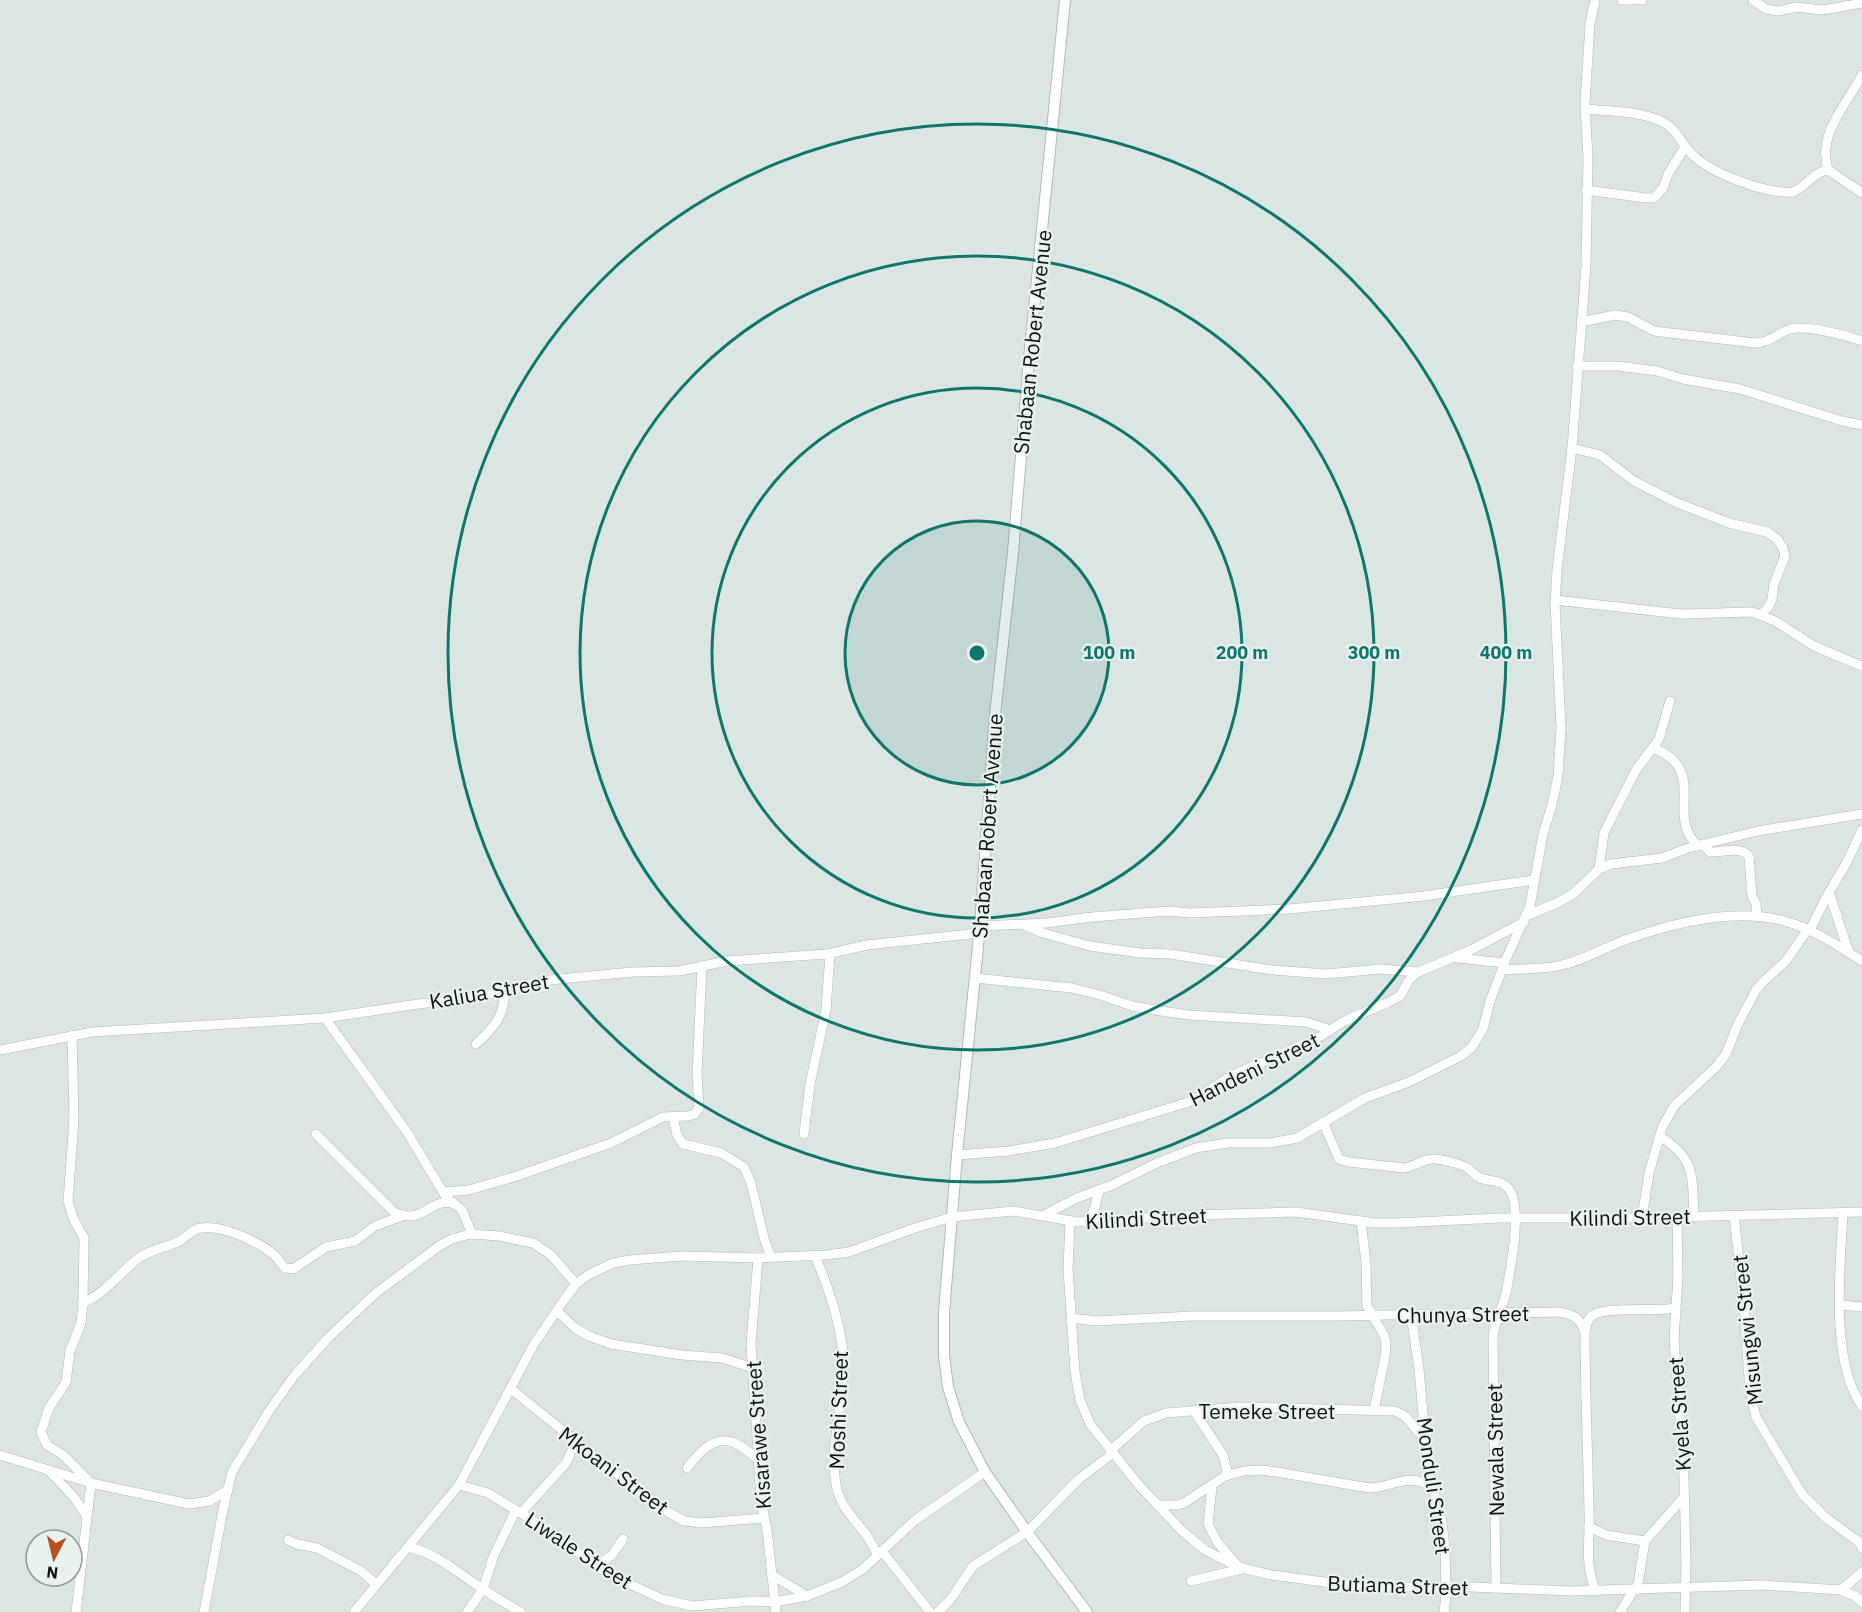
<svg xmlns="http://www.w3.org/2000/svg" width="1862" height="1612" font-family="'IBM Plex Sans',sans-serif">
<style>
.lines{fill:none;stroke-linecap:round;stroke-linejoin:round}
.minor-casing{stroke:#b0bab7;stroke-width:10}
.major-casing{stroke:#b0bab7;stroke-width:12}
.minor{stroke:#fff;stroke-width:9}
.major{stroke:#fff;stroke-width:10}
.ring{fill:none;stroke:#0f766e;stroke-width:3}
.labels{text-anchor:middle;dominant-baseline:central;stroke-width:4.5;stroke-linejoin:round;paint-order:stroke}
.street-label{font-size:21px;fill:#0e1211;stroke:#e8f2f0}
.centre{fill:#0f766e;stroke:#e8f2f0;stroke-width:3}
.ring-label{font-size:18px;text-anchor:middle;font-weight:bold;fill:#0f766e;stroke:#e8f2f0;stroke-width:4.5;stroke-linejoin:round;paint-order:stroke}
</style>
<rect width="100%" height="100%" fill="#dbe5e2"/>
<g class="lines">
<defs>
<g id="minor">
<polyline points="1622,0 1642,0"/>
<polyline points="1753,0 1766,9 1778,11 1796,7 1823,10 1862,3"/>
<path d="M1585,109C1610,111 1640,111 1663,122C1677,129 1682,146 1694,156C1713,174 1766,194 1793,192C1806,187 1813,172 1828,170L1862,193"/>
<path d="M1828,170C1817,133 1846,106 1862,75"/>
<polyline points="1586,190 1646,198 1654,198 1663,188 1668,174 1685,147"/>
<path d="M1581,322L1615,315L1628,317L1654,331L1755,343C1770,343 1777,333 1790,329C1809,325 1843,335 1862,341"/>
<polyline points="1577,366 1618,366 1657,371 1683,379 1740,389 1842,421 1862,425"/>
<polyline points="1572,448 1600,455 1634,481 1675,502 1729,523 1767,532 1777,539 1783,548 1785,556 1774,584 1772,599 1769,606 1761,615"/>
<polyline points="1555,600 1681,614 1752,612 1775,621 1814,646 1862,666"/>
<path d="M1654,748C1710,772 1664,814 1698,846"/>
<path d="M1703,844L1710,852C1724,853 1738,845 1749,856L1752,896L1756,904L1757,917"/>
<polyline points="1599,869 1604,833 1636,770 1659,739 1670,701"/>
<polyline points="1829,892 1849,953"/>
<polyline points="1528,915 1557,903 1573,894 1599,869 1611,864 1662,858 1688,848 1758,831 1862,814"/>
<polyline points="1024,925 1043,933 1090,946 1140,953 1170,954 1272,970 1326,974 1381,969 1418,972"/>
<polyline points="980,926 1047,923 1092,917 1169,911 1190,913 1289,909 1424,896 1534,880"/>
<polyline points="1810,930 1826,898 1847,862 1862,830"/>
<polyline points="1457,958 1505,963"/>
<path d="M1503,970C1523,968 1542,970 1562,965C1584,960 1604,948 1625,940C1675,922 1742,905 1794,924C1819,933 1840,947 1862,961"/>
<polyline points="975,978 1072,988 1100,995 1132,1006 1161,1011 1189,1015 1306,1022 1331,1030"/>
<polyline points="325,1018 407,1132 446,1197 462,1210 472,1234"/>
<polyline points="72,1035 74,1120 68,1201 73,1218 84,1238 83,1303 81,1323 70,1351 66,1382 49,1408 41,1432 47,1445 63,1455 89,1481"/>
<path d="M476,1044C493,1029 506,1014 504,990"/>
<polyline points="0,1050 92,1032 325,1018 418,1004 476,997 550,980 632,972 679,971 727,961 827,954 867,945 979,933"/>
<polyline points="673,1117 677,1135 683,1144 721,1153 744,1167 751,1183 764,1238 771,1257"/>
<path d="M1323,1122L1339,1159L1349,1162L1404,1168C1415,1167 1423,1158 1435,1159C1441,1159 1465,1165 1469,1169C1473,1172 1475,1176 1480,1178C1488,1181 1499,1180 1506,1186C1525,1200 1510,1272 1506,1293C1502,1309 1495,1322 1493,1337L1496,1588"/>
<path d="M316,1134L394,1212C423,1226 429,1198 452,1203"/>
<polyline points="804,1134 810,1084 826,1010 830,954"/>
<path d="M1659,1136C1696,1158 1692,1177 1694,1215"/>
<polyline points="957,1155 1009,1151 1055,1143 1189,1102 1231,1076 1316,1039 1346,1020 1387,1003 1400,996 1409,980 1418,972 1469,951 1524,922"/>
<polyline points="443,1192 469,1190 517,1176 611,1143 663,1117 688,1116 695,1114 699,1107 697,1074 702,966"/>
<path d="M1843,1214C1840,1267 1830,1362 1862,1406"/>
<polyline points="1044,1215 1077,1198 1112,1185 1157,1163 1196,1148 1228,1143 1270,1143 1297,1138 1365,1098 1409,1082 1461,1056 1472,1047 1483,1029 1490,1001 1506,959 1530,906 1543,834 1552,805 1558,776 1561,728 1555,603 1557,570 1572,448 1586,266 1588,158 1585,103 1590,24 1595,0"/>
<polyline points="1734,1215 1744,1306 1749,1379 1752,1401 1756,1417 1802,1494 1826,1518 1859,1542 1862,1548"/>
<polyline points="1677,1216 1678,1276 1674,1339 1684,1477 1686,1565 1685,1612"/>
<polyline points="1642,1218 1649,1173 1662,1128 1674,1106 1717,1066 1726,1054 1737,1026 1756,990 1765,980 1786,961 1808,929"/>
<polyline points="1070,1221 1068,1269 1075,1372 1080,1400 1090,1424 1138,1484 1181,1530 1205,1550 1238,1567 1272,1575 1361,1587 1471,1587 1571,1591 1761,1585 1841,1590 1855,1596 1862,1602"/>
<polyline points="1361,1221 1366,1263 1367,1306 1384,1335 1386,1342 1385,1357 1374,1410"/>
<polyline points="1088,1222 1095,1207 1099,1190"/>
<path d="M815,1256C830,1291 846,1336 843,1375C841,1411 830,1449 836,1485C841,1514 868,1528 877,1555"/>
<polyline points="758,1258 751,1344 761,1500 767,1530 776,1612"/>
<path d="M83,1303C104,1294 119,1274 136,1260C148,1250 164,1248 178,1242C186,1238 192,1229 201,1228C223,1225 257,1241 273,1254C278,1258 281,1264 285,1268L293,1269L326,1247L355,1241L375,1226L402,1216"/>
<polyline points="1840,1305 1862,1307"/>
<polyline points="557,1311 575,1328 589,1336 611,1344 682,1355 722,1358 753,1368"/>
<polyline points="1411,1314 1419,1369 1428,1470 1442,1522 1445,1547 1446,1587"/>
<path d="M1072,1318L1095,1321L1193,1316H1335L1560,1312C1574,1315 1580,1318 1585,1332C1585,1393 1588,1453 1589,1513C1590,1541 1584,1565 1596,1591"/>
<path d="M1585,1332C1586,1326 1587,1319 1593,1315C1608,1306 1655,1312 1676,1308"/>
<polyline points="511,1389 603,1463 668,1512 684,1521 702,1523 764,1518"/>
<polyline points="1194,1411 1223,1455 1228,1475"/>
<polyline points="1110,1451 1144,1421 1166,1413 1241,1407 1395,1411 1405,1416 1425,1440"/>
<polyline points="0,1455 91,1483 76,1612"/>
<path d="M687,1468C699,1453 714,1434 735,1443C744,1447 752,1455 759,1460"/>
<polyline points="50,1472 73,1496 86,1515"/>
<polyline points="91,1483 189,1504 209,1501 228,1490"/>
<polyline points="459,1485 488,1493 532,1520 610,1575 662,1599 692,1606 752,1601 775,1602 807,1596"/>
<polyline points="1212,1486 1208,1524 1218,1543 1237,1565"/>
<path d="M1157,1505H1178L1184,1503L1225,1476L1244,1471L1261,1470L1277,1472L1369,1488C1395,1487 1406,1472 1432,1487"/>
<polyline points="521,1513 566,1463 576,1441"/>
<polyline points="1589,1527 1606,1535 1645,1541"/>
<polyline points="288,1540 297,1544 317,1548 361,1571 376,1584"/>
<path d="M408,1547C438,1554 452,1569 477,1585C491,1595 506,1604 521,1612"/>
<polyline points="882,1551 930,1612"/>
<polyline points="597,1566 612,1555 623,1539"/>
<polyline points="772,1575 807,1596 842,1582 863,1569 914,1521 985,1472"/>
<polyline points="1191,1581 1242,1569"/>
<polyline points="1637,1589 1645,1541 1684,1497"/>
<polyline points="1841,1590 1862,1572"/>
<polyline points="204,1612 223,1510 232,1472 269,1411 294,1376 328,1338 376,1293 439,1246 452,1239 470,1234 499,1236 533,1243 551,1255 576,1284"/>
<polyline points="354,1612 459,1485 534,1344 564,1300 576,1284 588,1275 613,1263 630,1260 681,1256 758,1258 826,1255 849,1252 915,1228 952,1217 1013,1211 1078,1222 1193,1215 1296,1212 1375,1223 1396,1223 1500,1218 1633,1218 1862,1212"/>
<polyline points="467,1612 483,1589 494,1555 516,1510"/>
<polyline points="938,1612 950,1600 973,1566 1027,1532 1079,1479 1112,1454"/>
<polyline points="1444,1612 1447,1587"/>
<polyline points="1620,1612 1634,1589"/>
</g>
<polyline id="major" points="1065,0 1029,359 1013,552 995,715 980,926 957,1155 944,1312 944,1355 948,1387 959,1422 985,1472 1027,1532 1087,1612"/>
</defs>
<use href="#minor" class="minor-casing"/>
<use href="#major" class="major-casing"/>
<use href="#minor" class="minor"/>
<use href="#major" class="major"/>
</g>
<circle cx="977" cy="653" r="132" fill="#0f766e" fill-opacity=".12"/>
<g class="ring">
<circle cx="977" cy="653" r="132"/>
<circle cx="977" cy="653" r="265"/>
<circle cx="977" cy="653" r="397"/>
<circle cx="977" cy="653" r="529"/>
</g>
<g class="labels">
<g class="street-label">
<text transform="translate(1032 342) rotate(-84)">Shabaan Robert Avenue</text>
<text transform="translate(987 826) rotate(-86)">Shabaan Robert Avenue</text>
<text transform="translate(489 991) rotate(-10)">Kaliua Street</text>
<text transform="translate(1254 1069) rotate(-26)">Handeni Street</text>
<text transform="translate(1630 1217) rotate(-1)">Kilindi Street</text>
<text transform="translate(1146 1218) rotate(-3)">Kilindi Street</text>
<text transform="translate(1463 1314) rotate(-1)">Chunya Street</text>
<text transform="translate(1747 1330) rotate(-96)">Misungwi Street</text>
<text transform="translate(838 1410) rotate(-88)">Moshi Street</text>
<text x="1267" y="1411">Temeke Street</text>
<text transform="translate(1679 1414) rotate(-94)">Kyela Street</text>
<text transform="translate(758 1435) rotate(-94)">Kisarawe Street</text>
<text transform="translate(1495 1450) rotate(-91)">Newala Street</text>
<text transform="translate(614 1470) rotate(37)">Mkoani Street</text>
<text transform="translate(1434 1486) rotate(82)">Monduli Street</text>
<text transform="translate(579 1550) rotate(33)">Liwale Street</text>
<text transform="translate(1398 1585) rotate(2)">Butiama Street</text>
</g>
</g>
<circle cx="977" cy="653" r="9" class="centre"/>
<g class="ring-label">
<text x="1109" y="659">100 m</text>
<text x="1242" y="659">200 m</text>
<text x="1374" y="659">300 m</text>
<text x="1506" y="659">400 m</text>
</g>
<g transform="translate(54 1558) rotate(187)"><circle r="28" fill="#e8f2f0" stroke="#919897" stroke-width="1.5"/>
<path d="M0-4.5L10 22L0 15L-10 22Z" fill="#b65121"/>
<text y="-9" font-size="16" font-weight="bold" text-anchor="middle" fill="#0e1211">N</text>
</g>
</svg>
